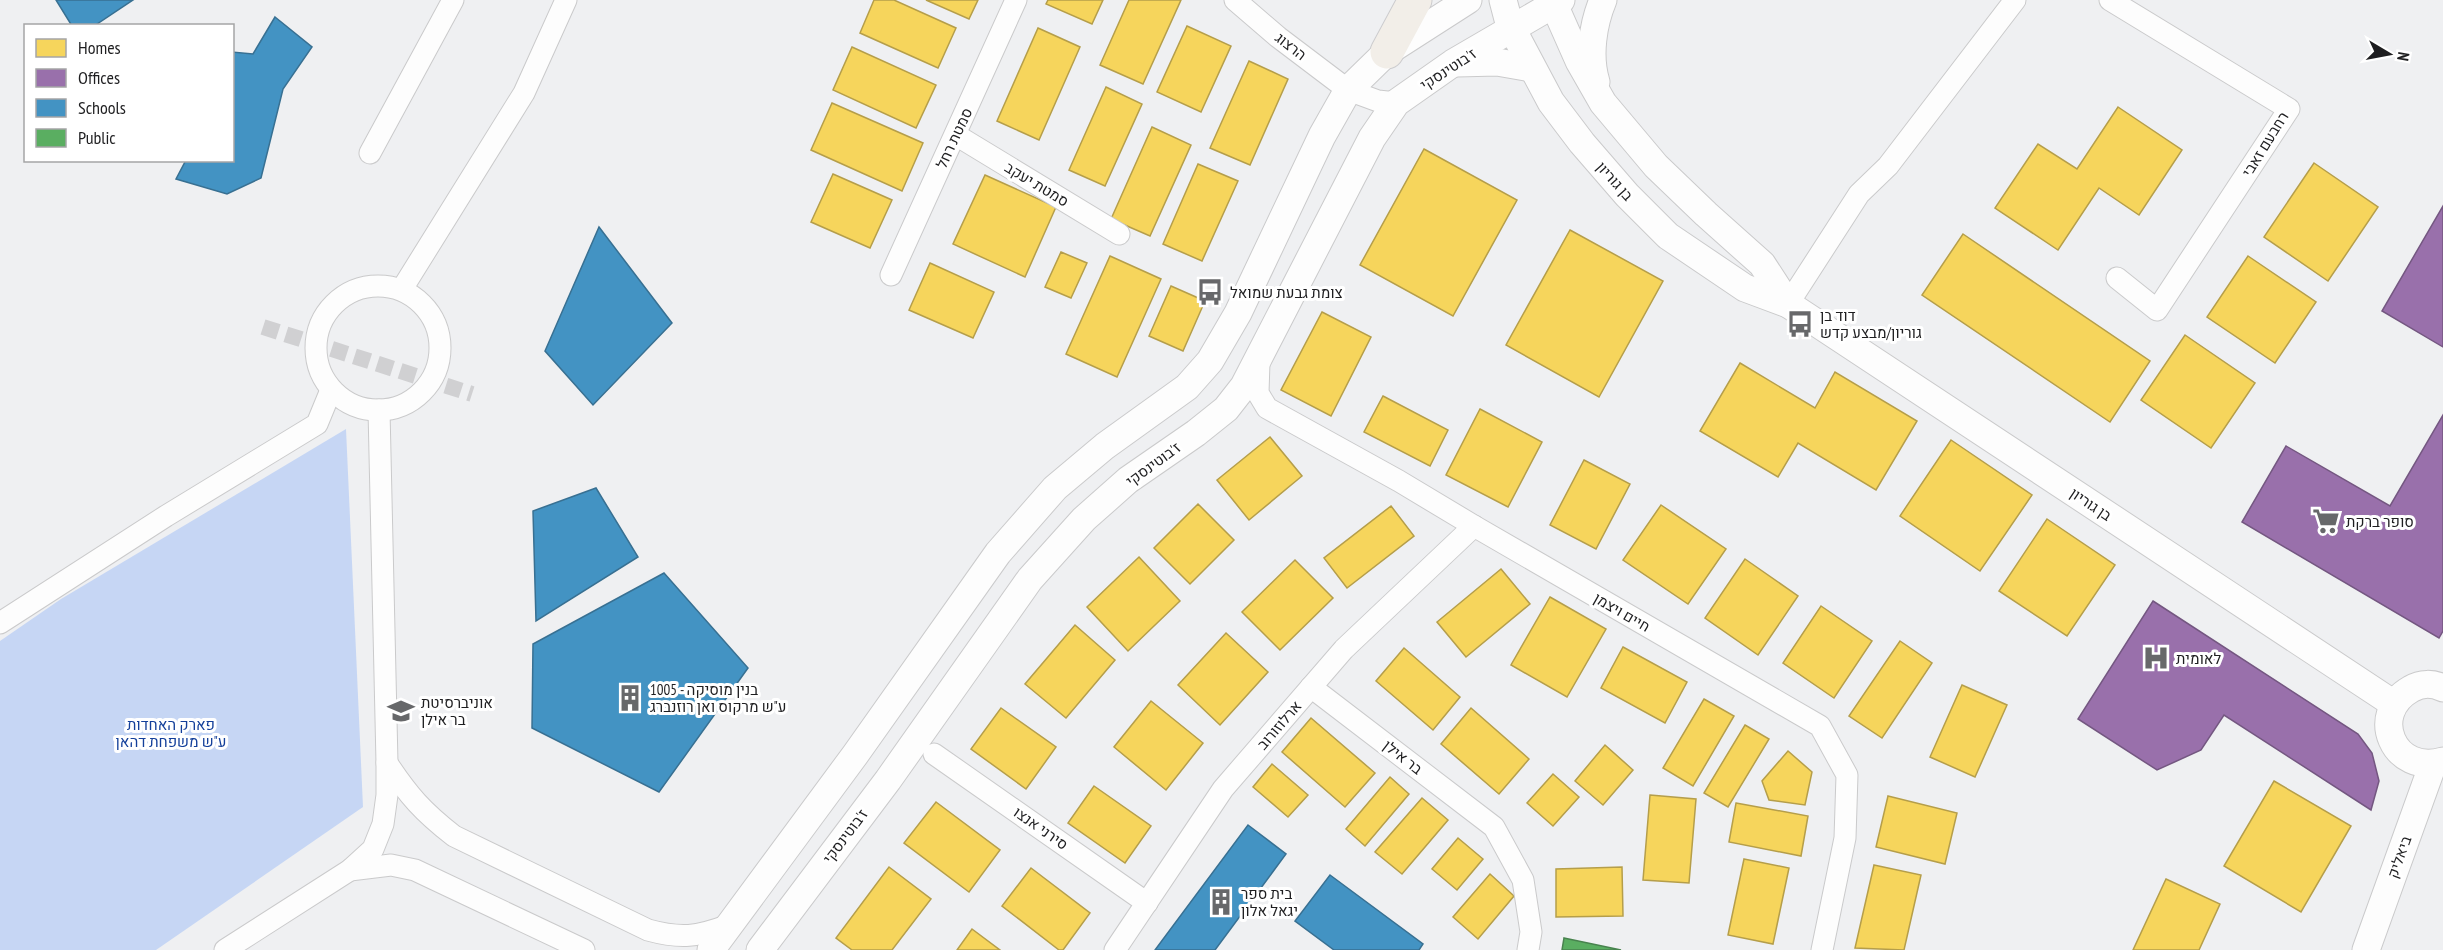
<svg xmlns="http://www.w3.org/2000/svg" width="2443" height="950" font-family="'PT Sans Narrow',Heebo,sans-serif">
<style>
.green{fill:#c6d6f4}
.homes{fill:#f6d55c;stroke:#b59e4a;stroke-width:1.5}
.offices{fill:#9970ab;stroke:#745781;stroke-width:1.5}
.schools{fill:#4393c3;stroke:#387092;stroke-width:1.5}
.public{fill:#5aae61;stroke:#48834e;stroke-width:1.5}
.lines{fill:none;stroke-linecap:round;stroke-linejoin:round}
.pedestrian-tunnel{stroke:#d0d0d2;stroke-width:16;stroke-dasharray:16 8;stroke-linecap:butt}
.minor-casing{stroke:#cacacb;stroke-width:23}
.tertiary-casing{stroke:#cacacb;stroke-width:29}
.trunk-casing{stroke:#ccccce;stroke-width:35}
.minor{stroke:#fdfdfd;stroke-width:21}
.tertiary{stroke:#fdfdfd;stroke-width:27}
.trunk{stroke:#f2eee8;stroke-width:33}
.labels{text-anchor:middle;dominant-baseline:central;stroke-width:6;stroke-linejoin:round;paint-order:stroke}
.street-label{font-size:15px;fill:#1e1e20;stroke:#fff}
.poi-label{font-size:15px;fill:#1e1e20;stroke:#fff;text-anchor:start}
.park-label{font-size:15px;fill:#133f9a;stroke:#fff}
</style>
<rect width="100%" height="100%" fill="#eff0f2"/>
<polygon class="green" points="346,429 363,807 156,950 0,950 0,641 61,599"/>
<g class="homes">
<polygon points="874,0 894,0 956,28 938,68 860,33"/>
<polygon points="926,0 978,0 969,19"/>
<polygon points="1048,0 1103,0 1092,24 1046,4"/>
<polygon points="1129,0 1181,0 1143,84 1100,65"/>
<polygon points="1187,26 1231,46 1201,112 1157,92"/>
<polygon points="1038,28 1080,47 1039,140 997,121"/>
<polygon points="852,47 936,85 916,128 833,90"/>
<polygon points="1249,61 1288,79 1250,165 1210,148"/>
<polygon points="1106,87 1142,104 1105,186 1069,170"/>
<polygon points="832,103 923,143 902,191 811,150"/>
<polygon points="2118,107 2182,150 2139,215 2099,188 2058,250 1995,208 2038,144 2077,169"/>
<polygon points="1152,127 1191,145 1150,236 1111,219"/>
<polygon points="1424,149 1517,200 1453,316 1360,265"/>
<polygon points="2314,163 2378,207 2328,281 2264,237"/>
<polygon points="1198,164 1238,181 1202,261 1163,244"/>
<polygon points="833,174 892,200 870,248 811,222"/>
<polygon points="985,175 1056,207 1025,277 953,244"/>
<polygon points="1570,230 1663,281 1599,397 1506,345"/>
<polygon points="1963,234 2150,361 2110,422 1922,295"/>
<polygon points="1061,252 1087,263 1071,298 1045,287"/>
<polygon points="1110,256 1161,279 1117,377 1066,354"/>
<polygon points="2248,256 2316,302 2275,363 2207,317"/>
<polygon points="930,263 994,292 973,338 909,310"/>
<polygon points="1171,286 1205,301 1183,351 1149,336"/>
<polygon points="1322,312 1371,337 1331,416 1281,390"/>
<polygon points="2185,335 2255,383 2211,448 2141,400"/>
<polygon points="1740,363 1815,408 1835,372 1917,421 1876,490 1798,443 1778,477 1700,431"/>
<polygon points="1383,396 1448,430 1430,466 1364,432"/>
<polygon points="1480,409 1542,442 1508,507 1446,475"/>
<polygon points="1270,437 1302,476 1249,520 1217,480"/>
<polygon points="1951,440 2032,495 1980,571 1900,516"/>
<polygon points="1584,460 1630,484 1596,549 1550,525"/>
<polygon points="1198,504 1234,540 1190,584 1154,548"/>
<polygon points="1661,505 1726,549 1688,604 1623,560"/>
<polygon points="1391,506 1414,536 1347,588 1324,558"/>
<polygon points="2047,519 2115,565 2067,636 1999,591"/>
<polygon points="1139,557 1180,601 1128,651 1087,607"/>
<polygon points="1745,559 1798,596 1758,655 1705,618"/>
<polygon points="1295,560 1333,598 1280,650 1242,612"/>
<polygon points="1501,569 1530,604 1466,657 1437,622"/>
<polygon points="1550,597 1606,629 1567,697 1511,665"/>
<polygon points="1821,606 1872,641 1834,698 1783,663"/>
<polygon points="1075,625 1115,660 1066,718 1025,684"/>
<polygon points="1226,633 1268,672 1220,725 1178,685"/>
<polygon points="1900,641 1932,663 1882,738 1849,716"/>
<polygon points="1623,647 1687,682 1665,723 1601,688"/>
<polygon points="1404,648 1460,697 1433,730 1376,681"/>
<polygon points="1962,685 2007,705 1975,777 1930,757"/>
<polygon points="1704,699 1734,716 1693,786 1663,768"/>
<polygon points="1151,701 1203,743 1166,790 1114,747"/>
<polygon points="1001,708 1056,747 1026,789 971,749"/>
<polygon points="1471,708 1529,759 1499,794 1441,744"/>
<polygon points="1311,718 1375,773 1345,807 1282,752"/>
<polygon points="1745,725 1769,739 1728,807 1704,793"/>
<polygon points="1605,745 1633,770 1603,805 1575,781"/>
<polygon points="1788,751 1812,772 1805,805 1769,800 1762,781"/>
<polygon points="1272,764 1308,795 1288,817 1253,787"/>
<polygon points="1553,774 1579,797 1553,826 1527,803"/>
<polygon points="1390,777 1409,794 1365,846 1346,829"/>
<polygon points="2274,781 2351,826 2301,912 2224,866"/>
<polygon points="1094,786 1151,826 1125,863 1068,823"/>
<polygon points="1650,795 1696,799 1689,883 1643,880"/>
<polygon points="1888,796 1957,813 1945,864 1876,847"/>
<polygon points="1422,798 1448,820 1402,874 1375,852"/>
<polygon points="936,802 1000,850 969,892 904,843"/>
<polygon points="1736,803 1808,816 1801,856 1729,842"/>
<polygon points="1458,838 1483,859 1457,890 1432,869"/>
<polygon points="1744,859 1789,868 1773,944 1728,935"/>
<polygon points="1874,865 1921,875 1904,950 1855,948"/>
<polygon points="889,867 931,899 892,950 852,950 836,938"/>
<polygon points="1622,867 1623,916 1556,917 1556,869"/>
<polygon points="1031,868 1090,913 1063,950 1059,950 1002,906"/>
<polygon points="1490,874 1514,896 1478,939 1453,917"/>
<polygon points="2166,879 2220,904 2199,950 2133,950"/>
<polygon points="972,929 1000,950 957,950"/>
</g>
<g class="offices">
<polygon points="2443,206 2443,347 2382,311"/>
<polygon points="2443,415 2443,631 2439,638 2242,522 2286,446 2390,506"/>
<polygon points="2153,601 2358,734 2372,753 2379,781 2371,810 2224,715 2201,750 2157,770 2078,719"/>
</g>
<g class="schools">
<polygon points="56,0 133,0 94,26 72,26"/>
<polygon points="275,17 312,47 283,89 261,178 227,194 176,179 186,160 232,160 232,52 253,54"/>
<polygon points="599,227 672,323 593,405 545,351"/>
<polygon points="596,488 638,557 536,621 533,511"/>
<polygon points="664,573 748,668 659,792 532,728 533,644"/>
<polygon points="1248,825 1286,854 1215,950 1155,950"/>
<polygon points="1330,875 1423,944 1419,950 1334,950 1295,921"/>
</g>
<polygon class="public" points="1564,938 1621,950 1562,950"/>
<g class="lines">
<polyline class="pedestrian-tunnel" points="263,327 472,394"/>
<defs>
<g id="minor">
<polyline points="1235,0 1278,37 1348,90 1378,101 1396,103"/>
<polyline points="2110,0 2289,109 2157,310 2117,278"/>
<polyline points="956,135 1119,234"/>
<polyline points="370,153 453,0"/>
<polyline points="891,275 1016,0"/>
<circle cx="378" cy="348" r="62"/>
<polyline points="402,289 524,93 566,0"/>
<polyline points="1788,304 1859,194 1888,166 2015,0"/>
<polyline points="1259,362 1258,393 1267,408 1399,481 1474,526 1820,726 1847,775 1845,838 1822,950"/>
<polyline points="0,623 166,516 317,424 331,390"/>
<polyline points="1311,687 1494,827 1523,880 1531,932 1528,950"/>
<polyline points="934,754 1147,903"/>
<path d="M387,763C408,795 423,812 454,836L648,930C681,939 697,937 729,925"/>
<polyline points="350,870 391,865 415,870 584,950"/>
<polyline points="225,950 350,870 373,849 383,824 387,795 387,763 379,410"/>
<polyline points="1115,950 1223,789 1344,649 1474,526"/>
</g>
<g id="tertiary">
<polyline points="1503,0 1509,23 1551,102 1582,143 1627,195 1668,236 1745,288 1788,304 2394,704"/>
<polyline points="1552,0 1579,61 1603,103 1656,166 1706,214 1762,264 1788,304"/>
<polyline points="1457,63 1497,62 1531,68"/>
<path d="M1596,82C1588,56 1593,24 1603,0"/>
<path d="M2443,688C2433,683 2421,683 2411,689C2367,714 2394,776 2443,761"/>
<polyline points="711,950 855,755 998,553 1055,488 1105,446 1187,387 1210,361 1238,313 1322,136 1348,90 1387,52 1468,0"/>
<polyline points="760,950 888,780 1030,579 1084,519 1128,480 1196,433 1226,409 1244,386 1372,138 1396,103 1453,63 1561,0"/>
<polyline points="2366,950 2433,764"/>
</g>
<polyline id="trunk" points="1387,52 1415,0"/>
</defs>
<use href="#minor" class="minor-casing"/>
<use href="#tertiary" class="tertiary-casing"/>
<use href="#trunk" class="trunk-casing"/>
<use href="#minor" class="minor"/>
<use href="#tertiary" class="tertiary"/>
<use href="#trunk" class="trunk"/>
</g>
<defs>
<symbol id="bus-bare" viewBox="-9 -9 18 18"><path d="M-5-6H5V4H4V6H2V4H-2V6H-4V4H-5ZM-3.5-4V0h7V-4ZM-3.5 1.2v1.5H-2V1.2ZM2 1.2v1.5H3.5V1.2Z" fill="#67686a" stroke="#fff" stroke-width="2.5" paint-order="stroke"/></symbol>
<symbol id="supermarket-bare" viewBox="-9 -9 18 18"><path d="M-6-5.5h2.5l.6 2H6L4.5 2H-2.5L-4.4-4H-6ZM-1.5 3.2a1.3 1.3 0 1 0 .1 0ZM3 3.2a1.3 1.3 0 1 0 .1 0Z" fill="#67686a" stroke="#fff" stroke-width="2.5" paint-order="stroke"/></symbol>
<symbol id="hospital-bare" viewBox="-9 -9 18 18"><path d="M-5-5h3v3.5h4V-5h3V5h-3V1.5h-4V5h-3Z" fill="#67686a" stroke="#fff" stroke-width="2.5" paint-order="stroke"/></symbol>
<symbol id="building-bare" viewBox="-9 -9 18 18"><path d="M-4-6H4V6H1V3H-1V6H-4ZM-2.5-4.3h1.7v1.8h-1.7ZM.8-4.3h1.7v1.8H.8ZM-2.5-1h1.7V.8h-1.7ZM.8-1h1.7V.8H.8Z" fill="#67686a" stroke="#fff" stroke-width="2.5" paint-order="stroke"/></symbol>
<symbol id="university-bare" viewBox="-9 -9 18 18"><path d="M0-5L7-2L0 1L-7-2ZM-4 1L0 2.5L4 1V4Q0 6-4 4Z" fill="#67686a" stroke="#fff" stroke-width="2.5" paint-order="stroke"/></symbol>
</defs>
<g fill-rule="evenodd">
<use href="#bus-bare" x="1191" y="273" width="38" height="38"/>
<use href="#bus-bare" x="1781" y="305" width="38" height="38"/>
<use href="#supermarket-bare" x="2307" y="502" width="38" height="38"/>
<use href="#hospital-bare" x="2137" y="639" width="38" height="38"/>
<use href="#building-bare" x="611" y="679" width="38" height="38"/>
<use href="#university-bare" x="382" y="692" width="38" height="38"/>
<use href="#building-bare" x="1202" y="883" width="38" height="38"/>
</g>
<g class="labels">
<g class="street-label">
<text transform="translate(1291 46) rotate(38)">הרצוג</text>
<text transform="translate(1448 69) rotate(-33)">ז'בוטינסקי</text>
<text transform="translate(954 138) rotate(-65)">סמטת רחל</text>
<text transform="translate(2265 144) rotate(-58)">רחבעם זאבי</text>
<text transform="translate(1615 181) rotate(48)">בן גוריון</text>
<text transform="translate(1037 184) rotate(31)">סמטת יעקב</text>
<text transform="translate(1153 464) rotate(-36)">ז'בוטינסקי</text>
<text transform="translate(2091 504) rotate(34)">בן גוריון</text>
<text transform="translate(1622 612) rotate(30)">חיים ויצמן</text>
<text transform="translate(1279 725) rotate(-49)">ארלוזורוב</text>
<text transform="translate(1403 757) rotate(38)">בר אילן</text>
<text transform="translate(1041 828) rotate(35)">סירני אנצו</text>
<text transform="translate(845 836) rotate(-53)">ז'בוטינסקי</text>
<text transform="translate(2399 857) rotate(-70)">ביאליק</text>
</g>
<g class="poi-label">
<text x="1230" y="292">צומת גבעת שמואל</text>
<text x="1820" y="315">דוד בן<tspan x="1820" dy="17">גוריון/מבצע קדש</tspan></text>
<text x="2346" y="521">סופר ברקת</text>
<text x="2176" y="658">לאומית</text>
<text x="650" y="689">1005 - בנין מוסיקה<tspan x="650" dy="17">ע"ש מרקוס ואן רוזנברג</tspan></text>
<text x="421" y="702">אוניברסיטת<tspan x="421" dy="17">בר אילן</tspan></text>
<text x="1241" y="893">בית ספר<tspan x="1241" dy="17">יגאל אלון</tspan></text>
</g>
<g class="park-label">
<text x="171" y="724">פארק האחדות<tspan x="171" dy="17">ע"ש משפחת דהאן</tspan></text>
</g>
</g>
<rect x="24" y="24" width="210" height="138" fill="#ffffff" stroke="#a5a5a6" stroke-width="1.5"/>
<rect x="36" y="39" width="30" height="18" fill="#f6d55c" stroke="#a5a5a6" stroke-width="1.5"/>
<text x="78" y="54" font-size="18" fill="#1e1e20">Homes</text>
<rect x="36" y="69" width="30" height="18" fill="#9970ab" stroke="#a5a5a6" stroke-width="1.5"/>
<text x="78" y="84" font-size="18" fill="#1e1e20">Offices</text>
<rect x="36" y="99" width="30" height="18" fill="#4393c3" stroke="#a5a5a6" stroke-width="1.5"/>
<text x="78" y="114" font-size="18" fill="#1e1e20">Schools</text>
<rect x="36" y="129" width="30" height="18" fill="#5aae61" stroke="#a5a5a6" stroke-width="1.5"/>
<text x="78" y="144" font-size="18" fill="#1e1e20">Public</text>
<g transform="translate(2389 54) rotate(100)" stroke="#ffffff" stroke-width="4.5" paint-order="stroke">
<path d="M0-4.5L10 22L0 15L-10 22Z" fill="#1e1e20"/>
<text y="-9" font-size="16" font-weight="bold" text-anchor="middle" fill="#1e1e20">N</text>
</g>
</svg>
